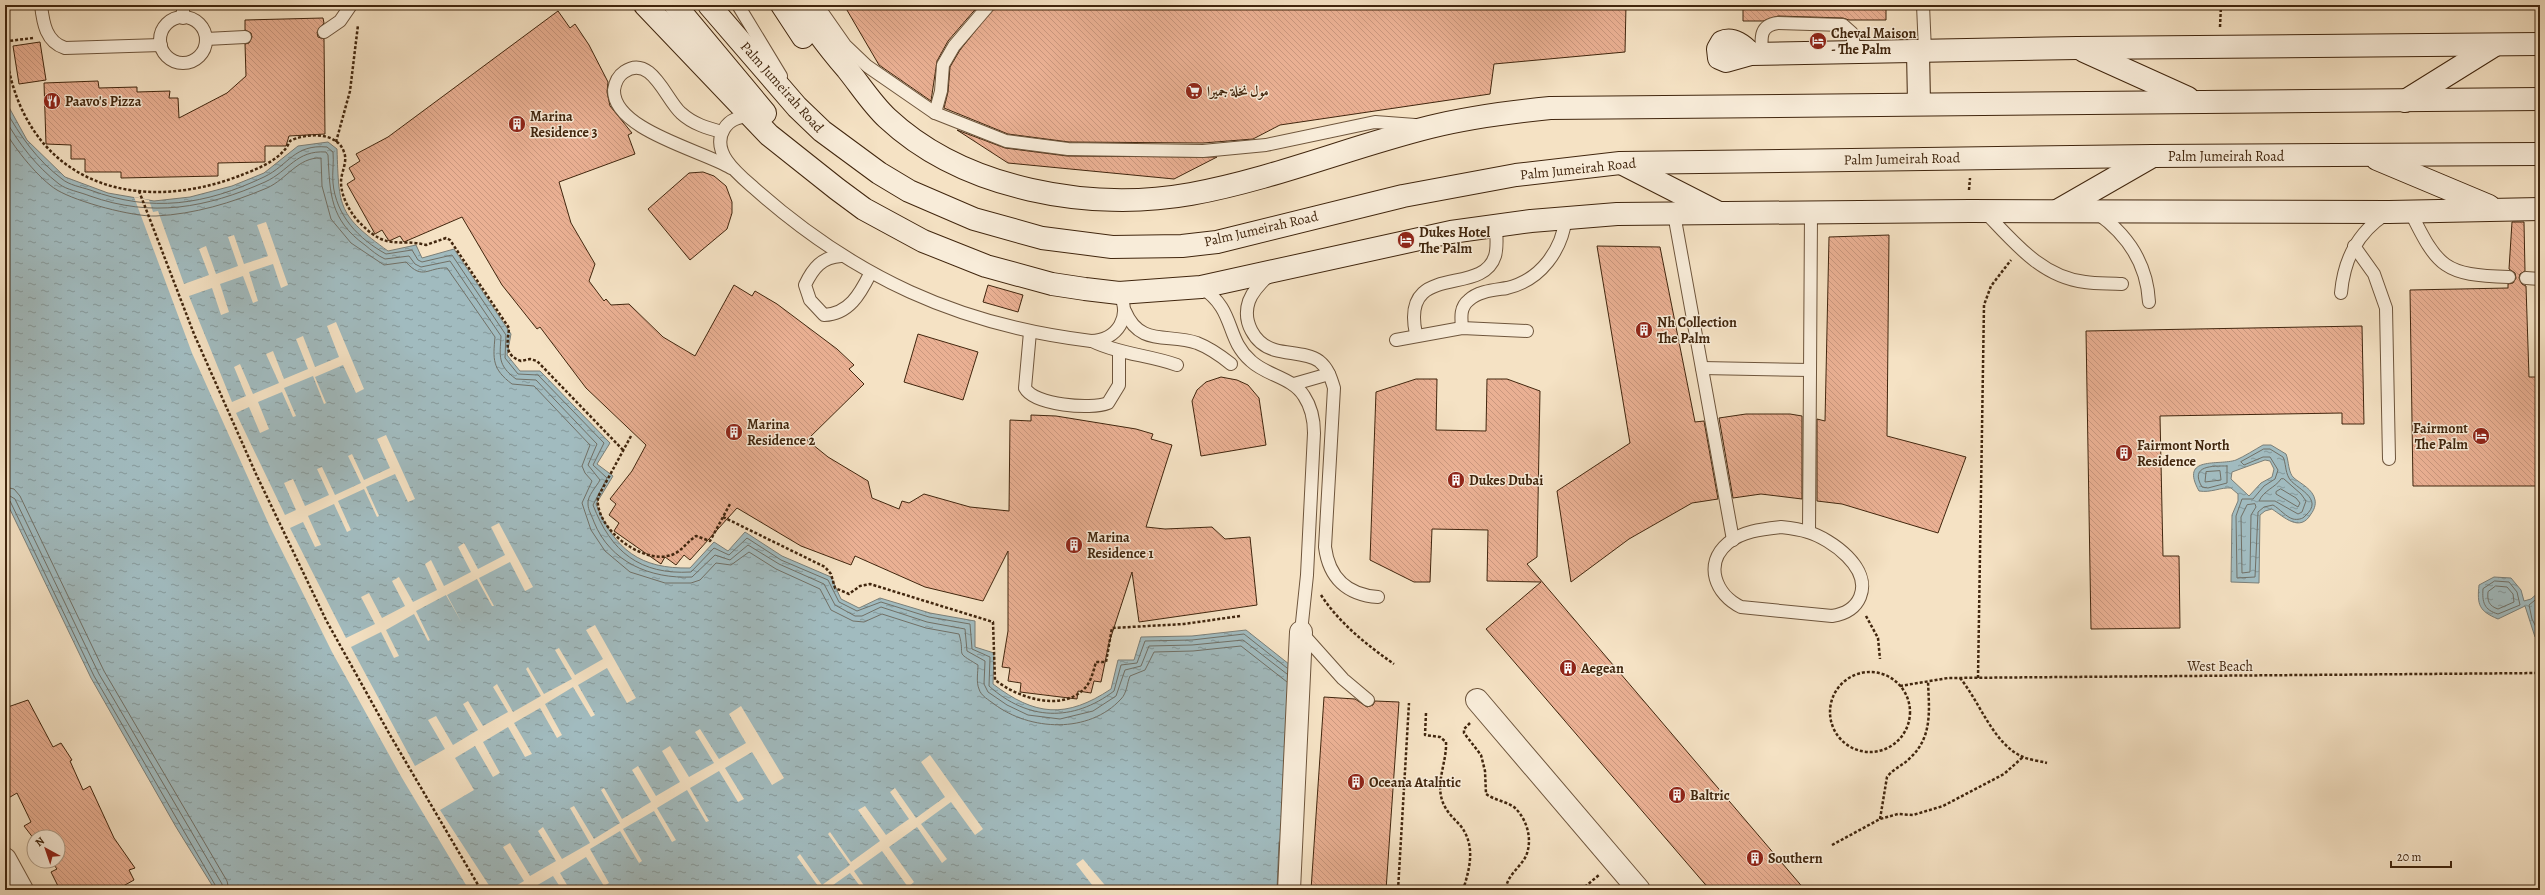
<svg xmlns="http://www.w3.org/2000/svg" width="2545" height="895" font-family="Alegreya,Amiri,serif">
<style>
.water{fill:url(#water-ripples);stroke:#7b7f78;fill-rule:evenodd}
.pier{fill:#f5e2c4}
.lines{fill:none;stroke-linecap:round;stroke-linejoin:round}
.shore{stroke:#717066;stroke-width:1}
.building{fill:url(#building-back-hatch);stroke:#41260e}
.lane-casing{stroke:#6e553c;stroke-width:14}
.street-casing{stroke:#6e553c;stroke-width:24}
.secondary-casing{stroke:#41260e;stroke-width:24}
.path{stroke:#41260e;stroke-width:2.5;stroke-dasharray:3 2;stroke-linecap:butt}
.lane{stroke:#f8ecd9;stroke-width:12}
.street{stroke:#f8ecd9;stroke-width:22}
.secondary{stroke:#f8ecd9;stroke-width:22}
.labels{text-anchor:middle;dominant-baseline:central;stroke-width:3;stroke-linejoin:round;paint-order:stroke}
.poi-label{font-size:14px;font-weight:bold;fill:#41260e;stroke:#f8ecd9;text-anchor:start}
.street-label{font-size:14px;fill:#41260e;stroke:#f8ecd9}
</style>
<defs>
<pattern id="water-ripples" width="26" height="14" patternUnits="userSpaceOnUse"><rect width="26" height="14" fill="#a1bbbf"/><path d="M2 4q2-2 4 0t4 0M15 11q2-2 4 0t4 0" fill="none" stroke="#85989a"/></pattern>
<pattern id="building-back-hatch" width="6" height="6" patternUnits="userSpaceOnUse"><rect width="6" height="6" fill="#eab093"/><path d="M-1 5l2 2M0 0l6 6M5-1l2 2" fill="none" stroke="#ca977e"/></pattern>
</defs>
<rect width="100%" height="100%" fill="#f5e2c4"/>
<filter id="stains"><feTurbulence type="fractalNoise" baseFrequency=".005" numOctaves="4"/><feColorMatrix values="0 0 0 0 .2 0 0 0 0 .09 0 0 0 0 .02 0 0 0 .5 -.17"/></filter>
<radialGradient id="worn" r=".72"><stop offset=".6" stop-color="#630" stop-opacity="0"/><stop offset="1" stop-color="#630" stop-opacity=".3"/></radialGradient>
<g class="water">
<path d="M5,100L27,140L65,177L108,193L154,201L190,197L232,186L264,173L298,146L328,142L337,149C339,208 338,215 388,251L416,245L422,258L454,249L511,334L507,355L520,371H540L610,443L597,464L613,476L596,504C615,550 640,569 690,568L714,542L728,551L745,532L782,556L831,577L841,599L859,608L880,598L930,613L975,621V647L994,653L993,684C1035,716 1066,719 1111,689L1118,660H1134L1141,637L1192,636L1246,630L1304,676L1291,890H215L176,827L91,678L5,499Z"/>
<path d="M2263,445H2271L2286,454C2289,461 2288,473 2294,478C2301,484 2313,489 2315,500C2316,505 2314,510 2311,514C2300,533 2284,517 2272,509L2265,511L2260,515L2259,583L2231,582L2232,515L2238,501V494L2231,488C2221,487 2211,493 2199,491C2179,455 2219,466 2236,460C2245,456 2254,450 2263,445ZM2265,460L2270,461L2274,469L2272,477L2261,483L2249,496L2231,479L2232,472Z"/>
<path d="M2494,577L2511,578L2521,590L2524,601L2531,599L2540,591V639L2535,637L2525,606L2498,619C2479,611 2477,605 2479,585Z"/>
</g>
<g class="pier">
<polygon points="134,197 149,200 153,212 158,211 184,284 209,275 199,249 206,246 216,274 238,266 228,237 234,235 244,264 268,256 257,225 266,222 288,285 281,288 273,264 249,272 258,301 253,303 243,276 220,284 229,312 221,315 212,288 189,296 232,402 246,396 234,367 240,364 253,394 279,383 266,354 273,351 284,379 308,369 296,339 303,336 315,367 339,357 327,326 336,322 364,389 356,393 343,365 315,377 326,403 324,404 313,376 284,388 296,416 293,417 282,392 258,402 269,429 260,433 249,407 236,413 285,515 296,510 284,483 293,479 305,506 329,495 317,469 322,467 335,495 361,483 348,456 352,454 364,480 390,468 377,439 386,435 415,499 408,502 395,474 366,487 379,516 377,517 364,489 338,501 351,530 347,532 334,504 308,516 321,545 315,547 303,522 290,528 346,638 375,624 361,597 369,593 382,618 405,606 392,581 399,577 413,602 437,590 425,564 431,560 444,586 471,572 458,547 464,543 478,569 505,555 491,527 499,523 533,587 525,591 510,562 479,578 494,606 492,606 477,579 447,595 462,623 446,595 416,611 430,640 428,641 414,614 386,630 399,656 394,658 381,632 351,647 415,766 445,749 428,720 436,716 453,745 478,730 463,704 468,701 483,726 508,712 493,687 497,684 513,712 541,696 526,669 528,667 544,694 572,679 555,650 559,648 575,675 603,659 586,630 595,625 636,698 627,703 607,668 578,685 595,715 591,717 573,687 545,704 562,735 557,738 540,708 514,723 532,754 525,757 508,727 483,742 500,773 493,777 475,746 455,758 474,790 440,810 492,890 469,890 402,778 332,652 271,529 192,353"/>
<polygon points="741,706 784,778 772,785 752,752 725,768 744,799 738,802 719,771 690,788 709,821 706,822 687,790 657,808 676,840 672,842 654,811 623,829 642,861 639,863 620,831 590,849 609,883 604,886 586,857 560,873 570,890 562,890 553,876 529,890 509,890 524,881 503,847 510,843 530,876 556,861 538,831 543,827 562,859 590,843 570,808 574,806 594,839 620,823 601,790 604,788 622,819 651,802 632,770 638,766 656,796 680,782 662,751 670,746 689,777 714,763 695,732 700,729 719,759 746,743 729,714"/>
<polygon points="930,755 983,829 975,835 951,802 921,824 947,859 942,863 917,827 889,847 914,882 908,887 882,851 854,871 867,890 863,890 850,873 826,890 813,890 818,886 797,857 800,854 822,885 850,865 828,834 830,832 851,862 880,841 858,810 865,806 886,835 909,819 890,792 895,788 916,818 945,797 921,762"/>
<polygon points="1083,859 1109,890 1096,890 1076,864"/>
</g>
<g class="lines">
<g class="shore">
<path d="M5,109C20,136 37,160 62,179C69,185 81,187 90,190C152,213 205,205 264,177C289,165 294,144 327,147L333,152C334,162 332,173 333,183C336,216 359,239 386,254L412,250L418,260L422,262L452,255L506,335L505,358L518,374L538,375L604,443L593,465L607,478L593,505C611,552 640,575 691,572L714,548L729,555L747,538L781,560L828,580L839,602L857,611L881,602L929,617L970,624L972,649L990,657L989,686C1028,721 1073,722 1114,691L1121,665L1137,663L1145,641L1192,640L1244,634L1287,668"/>
<path d="M5,119C19,144 36,166 59,184C67,190 80,192 90,196C152,218 206,208 265,182C289,171 296,150 326,152L328,155C330,194 330,220 365,245C371,250 378,256 385,259L409,256L415,264L421,267L450,261L501,336C500,356 497,365 516,379L536,380L597,444L588,465L600,480C597,486 587,496 588,504C588,510 592,516 594,522C610,562 650,579 692,577L715,555L730,560L748,545L779,564L824,584L835,605L855,616H862L881,607L927,622L965,629L967,651L985,661L984,684L988,692L1007,705L1028,715L1060,719L1093,711L1116,696L1125,670L1141,666L1149,646L1192,645L1243,640L1287,674"/>
<path d="M5,131C15,149 39,179 57,190C77,202 133,217 156,216C195,214 231,203 267,188C287,179 298,157 321,158L322,186L331,219L351,243L384,265L406,262C423,281 428,267 447,268L495,337C493,359 492,369 512,384L534,386L590,445L582,466L585,473L592,481L582,503L591,530L605,551L630,572L665,583H691L700,580L716,563L731,565L749,552L776,569L820,589L831,610L853,621L864,622L882,614L926,628L959,634C966,658 953,650 978,665C978,672 976,682 979,689C981,696 989,700 994,704C1030,731 1089,734 1121,699C1127,693 1127,683 1130,676L1145,670L1154,652L1193,651L1241,646L1287,682"/>
<path d="M2264,449H2270L2283,457C2286,463 2285,471 2289,478C2294,488 2326,498 2305,516C2303,519 2297,520 2293,519C2286,517 2280,509 2273,505L2264,507L2258,512L2255,577L2237,578L2236,516L2242,499H2253L2264,486L2275,479L2278,470L2270,457H2263L2244,465L2241,462Z"/>
<path d="M2227,466V483L2208,488L2202,487C2189,465 2213,466 2227,466Z"/>
<polygon points="2220,471 2221,480 2205,482 2206,472"/>
<path d="M2284,479L2301,494L2306,501L2302,512L2298,514L2275,501H2259C2264,490 2275,488 2281,479Z"/>
<polyline points="5,487 14,489 20,496 104,671 227,881 229,890"/>
<polygon points="2281,489 2296,498 2300,503 2298,507 2276,494 2276,492"/>
<polyline points="5,493 15,499 99,674 222,884 223,890"/>
<polyline points="5,498 10,501 94,676 218,890"/>
<polygon points="2255,504 2256,507 2251,515 2250,572 2242,573 2241,517 2247,505"/>
<path d="M2495,581L2509,582L2517,592L2520,605L2498,614C2484,610 2482,602 2483,589Z"/>
<path d="M2496,586L2507,587L2513,594L2514,602L2498,609C2489,606 2487,601 2488,592Z"/>
<polyline points="2540,596 2529,605 2532,619 2540,635"/>
<polyline points="1277,890 1279,842"/>
</g>
</g>
<g class="building">
<polygon points="844,5 979,5 948,41 937,61 931,101 879,65"/>
<polygon points="996,5 1626,5 1625,52 1494,64 1490,94 1280,125 1253,139 1203,143 1069,142 1008,134 944,108 948,92 950,67 960,50"/>
<polygon points="1743,5 1886,5 1886,20 1849,20 1843,18 1778,16 1763,21 1743,21"/>
<polygon points="558,11 570,28 575,24 589,45 608,82 607,92 610,106 632,133 628,135 635,154 559,182 571,223 595,264 589,281 604,301 606,299 611,305 629,304 663,337 695,356 734,285 752,296 755,291 777,304 837,349 854,365 849,369 864,384 807,440 828,457 868,481 872,498 899,509 902,501 909,503 924,494 970,507 1009,511 1010,420 1031,421 1031,415 1056,416 1136,429 1153,434 1151,439 1172,445 1146,527 1165,529 1212,527 1225,539 1250,537 1257,605 1139,622 1132,572 1109,643 1101,682 1094,681 1091,693 1078,691 1077,699 1020,692 1021,683 1008,681 1010,668 1002,667 1008,631 1008,551 983,601 925,587 855,556 851,565 801,546 737,508 690,560 684,555 676,565 665,557 661,564 614,531 619,523 609,515 616,504 610,499 632,471 646,445 586,388 540,327 537,329 502,285 462,217 404,242 400,236 389,241 382,230 375,234 347,184 355,179 349,168 360,161 356,154 388,137"/>
<polygon points="323,18 324,23 317,32 318,37 324,39 325,134 289,136 286,146 265,146 265,162 218,163 218,176 121,178 121,172 85,172 85,159 71,159 71,145 46,144 44,83 98,81 99,88 137,87 137,92 170,91 169,98 178,98 179,118 227,93 246,76 245,44 249,43 252,37 251,33 245,30 245,20"/>
<polygon points="40,42 46,80 19,84 13,46"/>
<polygon points="957,130 1005,148 1067,156 1217,157 1174,179 1008,163"/>
<polygon points="703,172 714,176 726,186 732,202 732,213 727,229 690,260 648,209 689,173"/>
<polygon points="2512,222 2524,222 2525,271 2520,274 2519,278 2522,284 2526,286 2529,377 2540,377 2540,486 2413,486 2410,290 2508,288 2508,284 2513,283 2516,278 2515,273 2509,269"/>
<polygon points="1889,235 1887,436 1966,457 1938,533 1842,504 1817,501 1817,419 1825,421 1829,237"/>
<polygon points="1597,246 1660,247 1695,422 1704,421 1718,499 1692,503 1629,539 1571,582 1557,491 1630,443"/>
<polygon points="988,285 1023,295 1018,312 983,302"/>
<polygon points="2362,326 2364,424 2342,424 2342,413 2160,416 2163,556 2179,556 2180,628 2091,629 2086,331"/>
<polygon points="918,334 978,352 963,400 904,382"/>
<polygon points="1221,377 1237,380 1248,385 1259,398 1266,445 1201,456 1192,401 1197,390 1206,382"/>
<polygon points="1416,379 1437,379 1436,430 1486,431 1487,379 1507,379 1540,391 1537,557 1527,564 1805,890 1710,890 1486,629 1541,582 1487,581 1488,530 1432,529 1430,582 1414,582 1370,560 1376,392"/>
<polygon points="1746,414 1790,414 1802,416 1802,499 1761,494 1733,498 1719,418"/>
<polygon points="1324,697 1355,699 1367,707 1373,705 1375,701 1399,702 1386,890 1311,890"/>
<polygon points="28,700 53,747 61,743 72,760 70,761 83,790 90,786 114,838 135,868 129,870 134,880 116,890 60,890 51,872 57,869 51,861 58,861 58,837 34,837 34,839 24,826 31,822 17,793 5,800 5,708"/>
</g>
<g class="lines">
<defs>
<g id="lane">
<path d="M41,5C43,23 46,42 65,48L161,45"/>
<polyline points="183,5 183,18"/>
<polyline points="738,5 781,76"/>
<polyline points="817,5 845,45 867,66 935,113 1006,141 1068,149 1203,151 1266,145 1375,122 1415,125"/>
<polyline points="1923,5 1925,51"/>
<circle cx="183" cy="40" r="23"/>
<polyline points="324,32 340,21 351,5"/>
<polyline points="206,39 245,37"/>
<path d="M1762,54C1761,39 1759,25 1778,23L1843,25L1852,33L1855,53"/>
<polyline points="935,113 941,91 943,65 954,46 989,5"/>
<path d="M750,116C739,117 730,119 724,129C710,152 738,174 754,188C854,277 958,325 1091,341C1118,340 1132,316 1119,293"/>
<path d="M722,132C707,128 693,124 681,113C666,100 651,53 624,72C618,76 615,83 614,90C613,130 704,151 731,168"/>
<path d="M1984,211C2013,241 2041,277 2085,282C2097,284 2110,283 2122,284"/>
<path d="M2410,211C2438,268 2444,275 2509,277"/>
<path d="M2097,213C2128,235 2147,263 2149,302"/>
<polyline points="1674,214 1733,540"/>
<polyline points="2354,246 2374,274 2386,308 2389,459"/>
<path d="M841,256C822,257 813,268 805,285L810,300L824,315C849,314 860,294 870,274"/>
<path d="M1270,274C1262,282 1253,290 1249,301C1242,321 1254,344 1275,350C1289,354 1308,353 1319,361C1328,368 1331,378 1334,388L1325,547C1329,578 1347,595 1378,597"/>
<polyline points="2526,278 2540,279"/>
<path d="M1201,287C1237,311 1224,337 1251,361C1267,376 1292,377 1304,396C1312,408 1314,419 1314,433L1307,575L1301,632L1343,679L1368,700"/>
<path d="M2341,293C2344,259 2357,233 2386,214"/>
<path d="M1125,311C1140,347 1168,333 1197,343C1210,348 1221,356 1231,364"/>
<path d="M1462,328C1461,317 1460,307 1469,300C1478,291 1495,290 1507,288C1541,280 1562,250 1566,217"/>
<path d="M1030,332L1025,388C1034,405 1091,410 1108,403L1119,385V351"/>
<path d="M1416,334C1400,260 1482,298 1495,256C1498,246 1496,235 1496,225"/>
<polyline points="1396,340 1462,328 1527,331"/>
<path d="M1092,341C1119,354 1149,355 1177,365"/>
<polyline points="1702,368 1810,370"/>
<polyline points="1294,384 1329,374"/>
<path d="M1781,527C1790,528 1799,529 1808,532C1831,539 1872,568 1860,597C1855,609 1845,614 1832,616L1741,607C1716,595 1703,564 1728,543C1742,531 1763,529 1781,527Z"/>
<polyline points="1809,532 1811,213"/>
</g>
<g id="street">
<polyline points="1477,700 1639,890"/>
<polyline points="5,859 22,890"/>
<polyline points="1289,890 1301,632"/>
</g>
<g id="secondary">
<polyline points="645,5 769,135 837,189 864,209 923,241 986,266 1052,284 1085,289 1119,293 1201,287 1451,232 1531,221 1617,214 1970,211 2389,212 2540,209"/>
<polyline points="675,5 765,113"/>
<polyline points="709,5 797,107 822,131 879,173 909,191 974,219 1042,238 1112,247 1182,246 1217,242 1403,196 1516,175 1620,163 2152,156 2540,154"/>
<polyline points="782,5 803,37"/>
<path d="M800,5C813,28 830,49 847,69C860,85 872,104 887,118C964,190 1091,212 1191,194C1273,179 1350,147 1430,127C1470,117 1510,112 1550,108L2540,99"/>
<polyline points="1918,51 1919,104"/>
<polyline points="2084,51 2188,98"/>
<path d="M1751,54C1744,46 1733,37 1722,42L1718,49L1719,58L1726,61L1751,54L2077,48L2540,44"/>
<polyline points="2405,101 2495,45"/>
<polyline points="2377,159 2489,206"/>
<polyline points="1623,164 1717,212"/>
<polyline points="2057,211 2151,157"/>
</g>
</defs>
<use href="#lane" class="lane-casing"/>
<use href="#street" class="street-casing"/>
<use href="#secondary" class="secondary-casing"/>
<g class="path">
<polyline points="2220,27 2221,5"/>
<path d="M33,38L9,41C1,49 9,69 11,79C40,188 142,213 239,176C257,169 282,160 290,141C305,133 337,131 344,152C348,162 341,172 341,182C341,197 351,215 362,225C388,251 399,238 426,245L446,238L450,240L509,328C508,342 503,355 521,361L530,359L537,361L623,450"/>
<polyline points="336,142 350,91 358,25"/>
<polyline points="1969,190 1970,178"/>
<polyline points="139,191 194,334 256,474 326,620 390,735 481,890"/>
<path d="M631,436L598,497C594,526 638,562 667,556C681,554 685,543 696,536L710,541L730,504"/>
<path d="M723,517L825,567L831,574L835,588L849,594L860,586L870,584L993,622L995,680C1017,697 1059,712 1083,690C1091,683 1093,672 1096,662H1106L1112,628L1184,624L1240,616"/>
<path d="M1321,595C1340,624 1367,645 1394,664"/>
<polyline points="1866,616 1878,638 1880,659"/>
<circle cx="1870" cy="712" r="40"/>
<path d="M1960,678C1980,702 1993,744 2023,757C2030,760 2040,761 2047,763"/>
<polyline points="1978,678 1984,305 1991,286 2011,260"/>
<polyline points="1900,686 1948,678 2540,673"/>
<path d="M1426,713L1425,735L1440,737L1446,742C1447,761 1436,781 1442,800C1445,810 1453,818 1460,825C1476,845 1470,868 1463,890"/>
<path d="M1470,723L1464,729V733L1481,755L1485,771L1486,794C1494,800 1505,801 1514,807C1527,819 1533,839 1526,856C1520,868 1506,876 1506,890"/>
<path d="M1880,819L1887,777C1894,768 1904,765 1911,757C1933,736 1929,709 1928,681"/>
<polyline points="1832,845 1880,819 1898,814 1913,815 1943,806 2004,774 2023,757"/>
<polyline points="1398,890 1409,703"/>
<polyline points="1581,890 1599,875"/>
</g>
<use href="#lane" class="lane"/>
<use href="#street" class="street"/>
<use href="#secondary" class="secondary"/>
</g>
<defs>
<symbol id="hotel-disc" viewBox="-11 -11 22 22"><circle r="9.5" fill="#8f2418" stroke="#f8ecd9"/><path d="M-6-4.5h1.5V1H6V5H4.5V3h-9V5H-6ZM-4 0a1.8 1.8 0 1 1 3.6 0ZM.5 0V-2.5h3Q6-2.5 6 0Z" fill="#fff"/></symbol>
<symbol id="supermarket-disc" viewBox="-11 -11 22 22"><circle r="9.5" fill="#8f2418" stroke="#f8ecd9"/><path d="M-6-5.5h2.5l.6 2H6L4.5 2H-2.5L-4.4-4H-6ZM-1.5 3.2a1.3 1.3 0 1 0 .1 0ZM3 3.2a1.3 1.3 0 1 0 .1 0Z" fill="#fff"/></symbol>
<symbol id="restaurant-disc" viewBox="-11 -11 22 22"><circle r="9.5" fill="#8f2418" stroke="#f8ecd9"/><path d="M-5-6h1v4h1v-4h1v4h1v-4h1v5L-1.5 .5V6h-2V.5L-5-1ZM5-6V6H3V1.5H1.5Q1.5-4 5-6Z" fill="#fff"/></symbol>
<symbol id="building-disc" viewBox="-11 -11 22 22"><circle r="9.5" fill="#8f2418" stroke="#f8ecd9"/><path d="M-4-6H4V6H1V3H-1V6H-4ZM-2.5-4.3h1.7v1.8h-1.7ZM.8-4.3h1.7v1.8H.8ZM-2.5-1h1.7V.8h-1.7ZM.8-1h1.7V.8H.8Z" fill="#fff"/></symbol>
</defs>
<g fill-rule="evenodd">
<use href="#hotel-disc" x="1808" y="31" width="20" height="20"/>
<use href="#supermarket-disc" x="1184" y="81" width="20" height="20"/>
<use href="#restaurant-disc" x="42" y="91" width="20" height="20"/>
<use href="#building-disc" x="507" y="114" width="20" height="20"/>
<use href="#hotel-disc" x="1396" y="230" width="20" height="20"/>
<use href="#building-disc" x="1634" y="320" width="20" height="20"/>
<use href="#building-disc" x="724" y="422" width="20" height="20"/>
<use href="#hotel-disc" x="2471" y="426" width="20" height="20"/>
<use href="#building-disc" x="2114" y="443" width="20" height="20"/>
<use href="#building-disc" x="1446" y="470" width="20" height="20"/>
<use href="#building-disc" x="1064" y="535" width="20" height="20"/>
<use href="#building-disc" x="1558" y="658" width="20" height="20"/>
<use href="#building-disc" x="1346" y="772" width="20" height="20"/>
<use href="#building-disc" x="1667" y="785" width="20" height="20"/>
<use href="#building-disc" x="1745" y="848" width="20" height="20"/>
</g>
<g class="labels">
<g class="poi-label">
<text x="1831" y="33">Cheval Maison<tspan x="1831" dy="16">- The Palm</tspan></text>
<text x="1207" y="91">مول نخلة جميرا</text>
<text x="65" y="101">Paavo's Pizza</text>
<text x="530" y="116">Marina<tspan x="530" dy="16">Residence 3</tspan></text>
<text x="1419" y="232">Dukes Hotel<tspan x="1419" dy="16">The Palm</tspan></text>
<text x="1657" y="322">Nh Collection<tspan x="1657" dy="16">The Palm</tspan></text>
<text x="747" y="424">Marina<tspan x="747" dy="16">Residence 2</tspan></text>
<text x="2468" y="428" text-anchor="end">Fairmont<tspan x="2468" dy="16">The Palm</tspan></text>
<text x="2137" y="445">Fairmont North<tspan x="2137" dy="16">Residence</tspan></text>
<text x="1469" y="480">Dukes Dubai</text>
<text x="1087" y="537">Marina<tspan x="1087" dy="16">Residence 1</tspan></text>
<text x="1581" y="668">Aegean</text>
<text x="1369" y="782">Oceana Atalntic</text>
<text x="1690" y="795">Baltric</text>
<text x="1768" y="858">Southern</text>
</g>
<g class="street-label">
<text transform="translate(782 87) rotate(48)">Palm Jumeirah Road</text>
<text x="2226" y="156">Palm Jumeirah Road</text>
<text transform="translate(1902 159) rotate(-1)">Palm Jumeirah Road</text>
<text transform="translate(1578 169) rotate(-6)">Palm Jumeirah Road</text>
<text transform="translate(1261 229) rotate(-13)">Palm Jumeirah Road</text>
<text x="2220" y="666">West Beach</text>
</g>
</g>
<rect width="2545" height="895" fill="none" stroke="#f5e2c4" stroke-width="20"/>
<rect x="6" y="6" width="2533" height="883" fill="none" stroke="#41260e" stroke-width="2"/>
<rect x="10" y="10" width="2525" height="875" fill="none" stroke="#41260e"/>
<g transform="translate(46 849) rotate(320)"><circle r="19" fill="#f8ecd9" stroke="#af9d88"/>
<path d="M0-3L7 15L0 10L-7 15Z" fill="#8f2418"/>
<text y="-6" font-size="11" font-weight="bold" text-anchor="middle" fill="#41260e">N</text>
</g>
<path d="M2391 861v6h60v-6" fill="none" stroke="#41260e" stroke-width="2"/>
<text x="2397" y="861" font-size="12" fill="#41260e" stroke="#f8ecd9" stroke-width="3" paint-order="stroke">20 m</text>
<rect width="100%" height="100%" filter="url(#stains)"/>
<rect width="100%" height="100%" fill="url(#worn)"/>
</svg>
